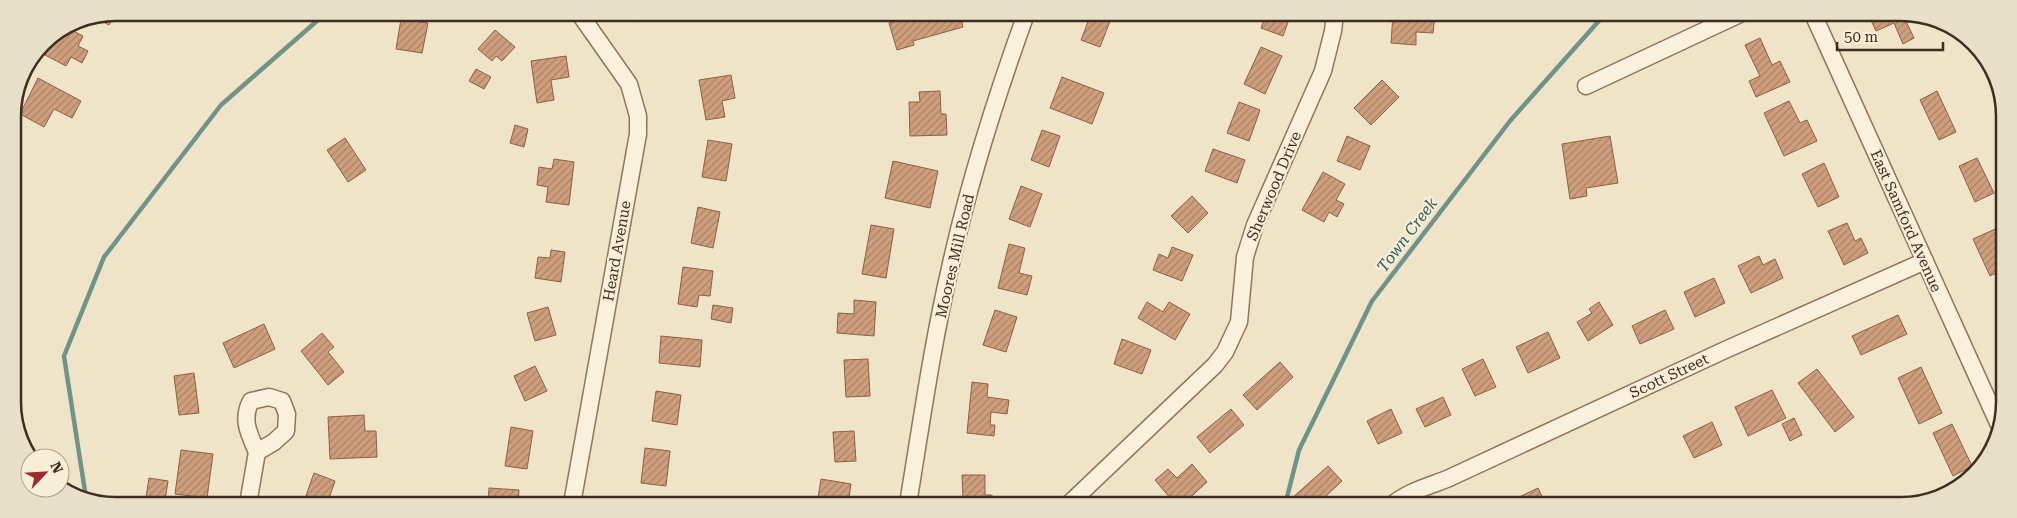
<svg xmlns="http://www.w3.org/2000/svg" width="2017" height="518" font-family="'Roboto Serif',serif">
<style>
.lines{fill:none;stroke-linecap:round;stroke-linejoin:round}
.stream{stroke:#6f938a;stroke-width:4.5}
.building{fill:url(#building-hatch);stroke:#8d5f41}
.minor-casing{stroke:#8d765c;stroke-width:19}
.minor{stroke:#faf1dc;stroke-width:16}
.labels{text-anchor:middle;dominant-baseline:central;stroke-width:4.5;stroke-linejoin:round;paint-order:stroke}
.street-label{font-size:15px;fill:#3d2e20;stroke:#f7eed8}
.water-label{font-size:16px;font-style:italic;fill:#2f5d5a;stroke:#f7eed8}
.rim{fill:none;stroke:#3d2e20;stroke-width:2.5}
</style>
<defs>
<pattern id="building-hatch" width="6" height="6" patternUnits="userSpaceOnUse" patternTransform="scale(1.25)"><rect width="6" height="6" fill="#cf9f7d"/><path d="M-1 1l2-2M0 6l6-6M5 7l2-2" fill="none" stroke="#a98266"/></pattern>
</defs>
<rect width="100%" height="100%" fill="#f0e4c8"/>
<g class="lines">
<g class="stream">
<polyline points="86,498 64,356 104,257 221,105 326,13"/>
<polyline points="1285,505 1299,450 1372,301 1510,121 1605,14"/>
</g>
</g>
<g class="building">
<polygon points="115,13 109,25 94,17"/>
<polygon points="627,13 646,13 633,22"/>
<polygon points="904,13 960,13 963,27 913,41 914,45 897,50 889,23 906,18"/>
<polygon points="1091,14 1104,14 1112,16 1100,47 1081,40"/>
<polygon points="1266,14 1291,14 1283,36 1261,28"/>
<polygon points="1393,14 1435,16 1433,33 1416,32 1416,45 1391,43"/>
<polygon points="1868,14 1903,15 1914,38 1903,44 1894,23 1876,31"/>
<polygon points="401,19 428,23 422,53 396,49"/>
<polygon points="66,27 83,36 78,46 88,51 82,63 71,57 66,66 45,55 57,34"/>
<polygon points="495,30 515,47 502,61 496,56 492,61 478,49"/>
<polygon points="1760,38 1772,65 1780,61 1790,82 1756,97 1749,81 1760,76 1745,45"/>
<polygon points="1261,47 1282,56 1265,94 1244,84"/>
<polygon points="566,56 569,77 551,80 554,100 537,103 531,61"/>
<polygon points="476,69 491,77 484,89 469,81"/>
<polygon points="731,75 735,98 722,101 725,117 706,120 699,80"/>
<polygon points="1062,77 1104,93 1092,124 1050,108"/>
<polygon points="38,78 81,101 72,118 54,109 44,127 20,114"/>
<polygon points="1382,80 1399,97 1371,125 1354,108"/>
<polygon points="940,91 941,114 946,114 947,135 910,136 909,102 920,102 919,92"/>
<polygon points="1937,91 1956,132 1939,140 1920,100"/>
<polygon points="1789,101 1800,123 1807,120 1817,141 1784,156 1764,113"/>
<polygon points="1239,102 1260,110 1249,141 1227,133"/>
<polygon points="515,125 528,129 524,147 510,143"/>
<polygon points="1042,130 1060,136 1049,167 1031,160"/>
<polygon points="1347,136 1370,146 1360,170 1337,161"/>
<polygon points="1610,136 1618,183 1586,188 1587,196 1570,199 1562,144"/>
<polygon points="345,138 366,170 348,182 327,150"/>
<polygon points="708,140 732,144 726,181 702,177"/>
<polygon points="1213,149 1245,160 1237,183 1205,171"/>
<polygon points="1977,158 1994,193 1975,202 1959,166"/>
<polygon points="554,159 574,162 569,205 546,202 548,187 537,185 539,167 552,169"/>
<polygon points="893,161 938,171 930,208 885,198"/>
<polygon points="1824,163 1839,197 1818,207 1802,174"/>
<polygon points="1323,172 1345,184 1336,200 1344,204 1337,217 1329,212 1324,222 1302,210"/>
<polygon points="1021,186 1042,194 1030,227 1009,219"/>
<polygon points="1192,196 1208,213 1188,233 1171,216"/>
<polygon points="698,207 720,212 713,248 691,243"/>
<polygon points="1847,223 1855,241 1861,238 1868,253 1844,265 1828,231"/>
<polygon points="871,225 894,229 886,278 862,274"/>
<polygon points="2002,226 2002,241 1999,243 2002,250 2002,270 1990,276 1973,239"/>
<polygon points="1009,244 1025,248 1019,273 1032,276 1027,295 998,288"/>
<polygon points="1172,247 1193,255 1182,281 1153,270 1159,254 1168,258"/>
<polygon points="551,250 565,252 561,282 535,278 538,257 550,258"/>
<polygon points="1759,256 1763,265 1775,259 1783,278 1751,293 1738,266"/>
<polygon points="683,267 713,271 710,296 699,295 697,307 678,304"/>
<polygon points="1714,278 1725,303 1695,317 1684,292"/>
<polygon points="854,300 876,302 874,336 837,333 838,313 854,314"/>
<polygon points="1147,302 1163,312 1169,302 1190,314 1175,340 1138,318"/>
<polygon points="1599,302 1613,325 1588,341 1577,322 1592,313 1589,309"/>
<polygon points="713,305 733,308 731,323 711,319"/>
<polygon points="548,307 556,335 535,341 527,313"/>
<polygon points="995,310 1017,317 1006,352 983,345"/>
<polygon points="1665,310 1674,329 1640,344 1632,326"/>
<polygon points="1898,315 1907,334 1861,355 1852,336"/>
<polygon points="264,324 275,349 234,368 223,343"/>
<polygon points="1548,332 1560,358 1528,373 1516,347"/>
<polygon points="322,333 334,347 328,352 344,372 328,385 301,351"/>
<polygon points="661,336 702,340 700,367 659,363"/>
<polygon points="1122,339 1151,350 1142,374 1114,364"/>
<polygon points="868,359 870,396 846,397 844,360"/>
<polygon points="1483,359 1496,387 1475,396 1462,369"/>
<polygon points="1280,362 1293,377 1257,410 1243,395"/>
<polygon points="535,366 547,391 525,401 514,376"/>
<polygon points="1921,367 1942,413 1919,424 1898,378"/>
<polygon points="1817,369 1854,417 1835,432 1798,383"/>
<polygon points="194,373 199,413 179,415 174,376"/>
<polygon points="972,382 988,384 987,397 1009,400 1007,414 991,412 990,425 995,425 994,436 967,433"/>
<polygon points="1772,390 1786,418 1748,436 1735,407"/>
<polygon points="656,391 681,395 677,425 652,421"/>
<polygon points="1443,397 1451,415 1425,427 1416,409"/>
<polygon points="1231,409 1244,425 1210,453 1197,437"/>
<polygon points="1391,409 1402,433 1378,444 1367,421"/>
<polygon points="364,415 365,431 376,431 377,457 330,459 328,417"/>
<polygon points="1794,418 1802,435 1790,441 1782,424"/>
<polygon points="1712,422 1722,445 1694,458 1683,436"/>
<polygon points="1952,424 1972,466 1953,476 1933,433"/>
<polygon points="511,427 533,431 527,469 505,466"/>
<polygon points="854,431 856,461 835,462 833,432"/>
<polygon points="645,448 670,451 666,486 641,483"/>
<polygon points="181,450 213,454 207,498 175,494"/>
<polygon points="1192,464 1207,482 1182,505 1176,505 1155,480 1168,469 1177,478"/>
<polygon points="1328,466 1342,481 1326,496 1333,505 1298,505 1292,498"/>
<polygon points="314,473 335,481 327,504 303,504"/>
<polygon points="962,475 985,475 985,495 992,495 993,504 952,504 952,498 963,498"/>
<polygon points="149,478 168,481 165,500 146,497"/>
<polygon points="821,479 851,484 848,504 817,504"/>
<polygon points="489,488 519,490 518,504 488,504"/>
<polygon points="1538,488 1546,505 1515,505 1513,500"/>
<polygon points="1692,497 1696,505 1676,505"/>
</g>
<g class="lines">
<defs>
<g id="minor">
<polyline points="1813,14 2000,427"/>
<polyline points="1586,86 1740,14"/>
<path d="M269,397L282,401L287,414L286,431L274,442L257,452C249,434 241,419 251,401Z"/>
<polyline points="248,504 257,452"/>
<polyline points="572,504 638,134 638,116 629,84 579,13"/>
<path d="M908,504C921,425 932,346 950,268C969,182 996,97 1026,14"/>
<polyline points="1069,504 1215,365 1225,352 1239,322 1245,257 1255,225 1323,71 1333,31 1335,14"/>
<path d="M1392,505C1407,492 1429,486 1447,479L1725,350L1925,261"/>
</g>
</defs>
<use href="#minor" class="minor-casing"/>
<use href="#minor" class="minor"/>
</g>
<g class="labels">
<g class="street-label">
<text transform="translate(1274 186) rotate(-67)">Sherwood Drive</text>
<text transform="translate(1906 221) rotate(66)">East Samford Avenue</text>
<text transform="translate(617 251) rotate(-80)">Heard Avenue</text>
<text transform="translate(955 256) rotate(-77)">Moores Mill Road</text>
<text transform="translate(1669 376) rotate(-25)">Scott Street</text>
</g>
<g class="water-label">
<text transform="translate(1407 235) rotate(-53)">Town Creek</text>
</g>
</g>
<path d="M0 0H2017V518H0ZM116 21H1901A95 95 0 0 1 1996 116V402A95 95 0 0 1 1901 497H116A95 95 0 0 1 21 402V116A95 95 0 0 1 116 21Z" fill="#e8dfc9" fill-rule="evenodd"/>
<path class="rim" d="M116 21H1901A95 95 0 0 1 1996 116V402A95 95 0 0 1 1901 497H116A95 95 0 0 1 21 402V116A95 95 0 0 1 116 21Z"/>
<g transform="translate(45 473) rotate(65)"><circle r="24" fill="#f7eed8" stroke="#ada18e"/>
<path d="M0-4L9 19L0 12L-9 19Z" fill="#9e2a2b"/>
<text y="-8" font-size="14" font-weight="bold" text-anchor="middle" fill="#3d2e20">N</text>
</g>
<path d="M1837 42v8h106v-8" fill="none" stroke="#3d2e20" stroke-width="2.5"/>
<text x="1844" y="42" font-size="15" fill="#3d2e20" stroke="#f7eed8" stroke-width="4" paint-order="stroke">50 m</text>
</svg>
